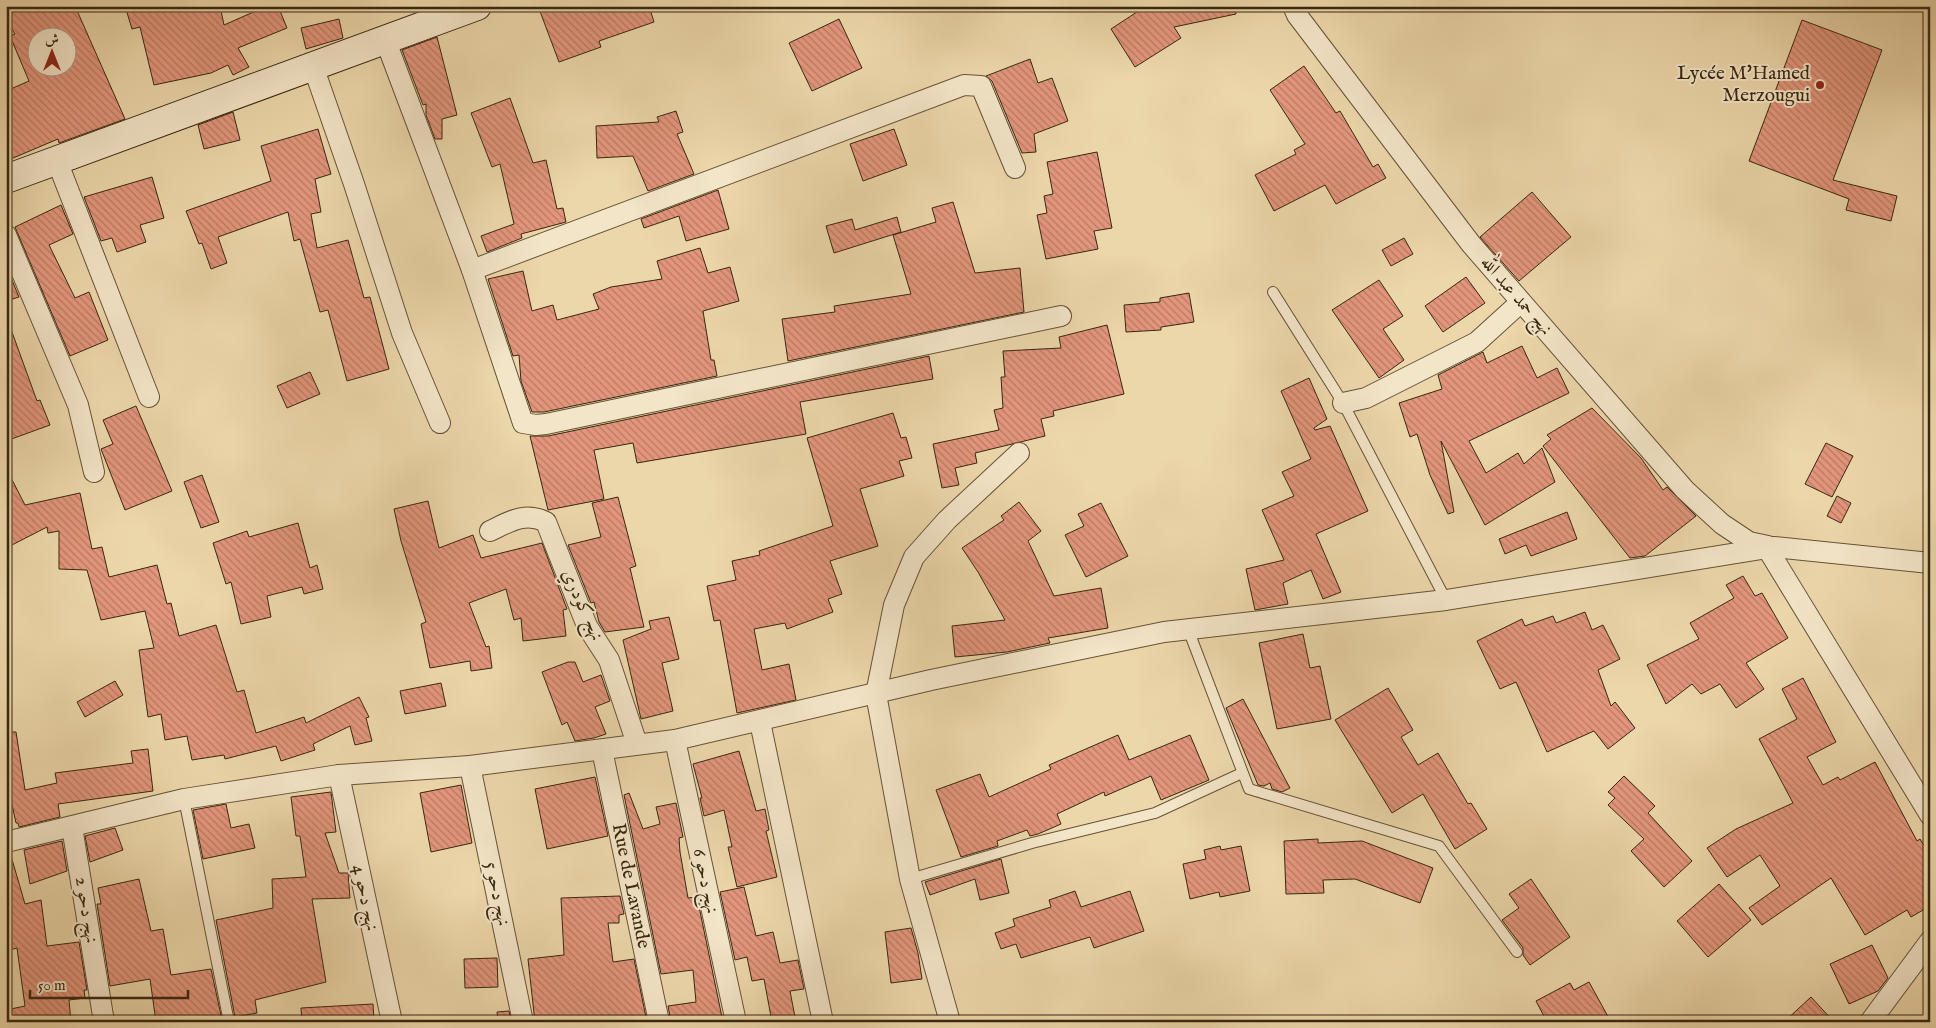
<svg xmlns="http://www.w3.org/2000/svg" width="1936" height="1028" font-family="'IM FELL English',Amiri,serif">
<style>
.building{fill:url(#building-back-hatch);stroke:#38270f;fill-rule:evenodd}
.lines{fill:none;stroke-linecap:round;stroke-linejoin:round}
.lane-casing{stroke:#655336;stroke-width:12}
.street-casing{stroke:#655336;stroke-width:22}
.secondary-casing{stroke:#38270f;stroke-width:30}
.lane{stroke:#f3e5c8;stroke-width:10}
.street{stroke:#f3e5c8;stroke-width:20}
.secondary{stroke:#f3e5c8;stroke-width:28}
.poi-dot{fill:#8f2418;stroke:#f3e5c8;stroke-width:2}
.labels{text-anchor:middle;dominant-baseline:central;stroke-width:4;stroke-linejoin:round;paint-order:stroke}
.poi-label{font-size:19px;fill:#38270f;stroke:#f3e5c8;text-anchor:end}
.street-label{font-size:19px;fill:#38270f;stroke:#f3e5c8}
</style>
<defs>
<pattern id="building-back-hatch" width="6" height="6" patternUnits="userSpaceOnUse" patternTransform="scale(1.25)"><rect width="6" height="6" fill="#e3967c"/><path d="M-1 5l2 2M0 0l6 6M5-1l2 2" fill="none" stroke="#b97a64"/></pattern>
</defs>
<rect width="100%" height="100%" fill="#ecd7aa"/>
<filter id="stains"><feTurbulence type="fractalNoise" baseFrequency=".004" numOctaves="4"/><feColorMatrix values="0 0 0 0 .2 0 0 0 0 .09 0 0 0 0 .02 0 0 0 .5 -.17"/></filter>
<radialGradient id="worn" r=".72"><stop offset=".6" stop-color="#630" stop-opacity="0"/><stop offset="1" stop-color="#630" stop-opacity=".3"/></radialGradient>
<g class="building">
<path d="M6,6H75L125,119L59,143L58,139L6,161V91L29,81L10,36L15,34L6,20ZM38,38H68V68H38Z"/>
<polygon points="125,6 220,6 224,25 258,10 257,6 278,6 287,28 238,48 249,67 233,75 228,65 211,73 154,85 140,27 132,29"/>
<polygon points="538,6 649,6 654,22 599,41 601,47 559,62"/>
<polygon points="1146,6 1235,6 1236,14 1174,27 1181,38 1135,67 1111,29"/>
<polygon points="339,19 343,38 306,49 301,28"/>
<polygon points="839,19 862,68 812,91 789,43"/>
<polygon points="1802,20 1882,50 1833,180 1897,196 1891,221 1846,210 1849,199 1749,161"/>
<polygon points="437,37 457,115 442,119 442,139 435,139 426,115 426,104 423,105 402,50"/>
<polygon points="1030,59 1038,83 1052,78 1068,121 1034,134 1036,152 1022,153 992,81 986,76"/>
<polygon points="1304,66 1336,113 1340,111 1373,167 1378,164 1386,178 1336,204 1325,185 1274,211 1255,175 1296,154 1294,150 1305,144 1270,90"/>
<polygon points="510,98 533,163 546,160 557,209 563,208 566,222 521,234 522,238 487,252 481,236 514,224 500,164 492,167 471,113"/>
<polygon points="676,111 683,132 677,134 694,174 648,191 633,156 597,158 596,126 659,122 657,117"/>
<polygon points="233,112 240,140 204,149 198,125"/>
<polygon points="318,129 331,174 315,179 321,212 311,214 317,248 348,240 364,298 370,297 389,369 347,381 328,310 320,312 300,239 294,241 288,212 218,237 227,263 211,269 202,243 199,244 186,211 271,181 261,146"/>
<polygon points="894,129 907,165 863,181 850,144"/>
<polygon points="1097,152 1112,228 1094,231 1098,249 1046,259 1037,215 1047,213 1044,196 1053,194 1047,162"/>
<polygon points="152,177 164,218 140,225 146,242 117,252 112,238 101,241 84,197"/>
<polygon points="718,190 729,229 686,241 679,216 644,228 641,219"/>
<polygon points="1532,192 1571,237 1519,281 1480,237"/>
<polygon points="953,202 975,273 1020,268 1024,312 788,361 782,319 835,312 834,306 911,294 893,235 936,222 932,208"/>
<polygon points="61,205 73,234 49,245 75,298 89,292 108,340 70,356 15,227"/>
<polygon points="897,217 901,232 834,253 826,226 852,219 855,230"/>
<polygon points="1404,238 1413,254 1391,266 1382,250"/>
<polygon points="700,248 708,273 730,267 739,301 703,311 711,360 714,360 717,376 544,412 532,412 521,381 519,355 513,356 488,279 523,271 532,311 553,305 557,320 599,309 593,294 611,287 662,279 657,261"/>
<polygon points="6,266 19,297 6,301"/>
<polygon points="1466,277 1485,303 1443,332 1425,306"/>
<polygon points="1379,280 1403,316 1383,329 1404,360 1379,378 1332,310"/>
<polygon points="1189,293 1194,322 1161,327 1161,330 1126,332 1124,305 1160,302 1160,298"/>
<polygon points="8,321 37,401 40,400 50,425 6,441 6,322"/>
<polygon points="1107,325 1124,394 1053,411 1054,416 1041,419 1045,436 975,453 977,463 955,468 959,485 942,488 933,444 999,430 994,410 1003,408 1001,377 1005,377 1003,351 1061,348 1059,337"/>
<polygon points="1522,346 1537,378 1557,368 1569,393 1469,441 1486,473 1518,453 1524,464 1542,448 1555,482 1485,525 1441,441 1454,512 1448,514 1430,475 1417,434 1410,437 1399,403 1442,389 1438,375 1483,352 1487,363"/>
<polygon points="929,356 933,379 800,402 806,434 637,463 633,443 594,450 604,499 548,510 530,436 548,436"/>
<polygon points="310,372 320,394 287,408 277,386"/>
<polygon points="1309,378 1327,419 1314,428 1315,430 1330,426 1368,511 1316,534 1341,592 1323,599 1311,570 1283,583 1288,604 1255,610 1246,569 1284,560 1262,510 1294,496 1282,472 1311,459 1281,391"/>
<polygon points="136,406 172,491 125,510 101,449 113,444 103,420"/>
<polygon points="1592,408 1641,458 1663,490 1667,487 1696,516 1645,556 1630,558 1543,446 1551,439 1547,435"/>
<polygon points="893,413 901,438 906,437 912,458 899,461 904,476 860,489 878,546 830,561 842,594 828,599 833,612 787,629 785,623 754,629 762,670 789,664 796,700 737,713 720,620 714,621 707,586 736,580 732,561 760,555 759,551 833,526 807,438"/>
<polygon points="1826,443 1853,456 1832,497 1805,484"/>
<polygon points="6,468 25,505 80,493 92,549 102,547 109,577 157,565 167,604 171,603 179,636 216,625 237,692 244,690 256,733 304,717 306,723 359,697 369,717 366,718 372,741 355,745 350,726 313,744 315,750 281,761 276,746 225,759 224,755 192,760 187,736 165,740 161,714 148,717 139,650 154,648 145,611 101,620 87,570 59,569 59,531 48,533 47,527 6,548"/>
<polygon points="202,475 219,522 201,528 184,482"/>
<polygon points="1837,496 1851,503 1841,523 1827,516"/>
<polygon points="618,497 636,566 630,568 644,627 605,632 599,622 594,602 591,603 568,545 601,537 592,503"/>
<polygon points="428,501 439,548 473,535 481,558 542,543 567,609 563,610 566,636 523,641 521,618 514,620 506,589 469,603 486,647 489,646 492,668 471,671 470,661 430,668 421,624 426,622 401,541 394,509"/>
<polygon points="1019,502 1041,531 1028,541 1054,596 1101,588 1108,628 1048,638 1050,643 1007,652 955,657 952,626 1005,620 978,572 962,548 1004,520 1001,516"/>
<polygon points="1101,503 1128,556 1086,577 1065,535 1084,526 1078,514"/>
<polygon points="1567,512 1577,539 1531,556 1526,545 1505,554 1499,539"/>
<polygon points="298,523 310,568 317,565 323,589 304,594 302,587 267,596 271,617 241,624 231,582 226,584 213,543 247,531 249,537"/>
<polygon points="1743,576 1755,596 1762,593 1788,638 1746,663 1764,689 1736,708 1720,684 1701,694 1692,684 1666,704 1647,665 1699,639 1690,623 1734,598 1726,585"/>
<polygon points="1585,612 1592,630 1603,625 1620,659 1598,670 1611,706 1615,702 1635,728 1608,749 1594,731 1547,752 1516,682 1500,689 1477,641 1522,619 1525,626 1553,616 1556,623"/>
<polygon points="669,617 679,659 662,663 673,711 641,719 623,640 651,629 649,621"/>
<polygon points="1303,634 1310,668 1320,666 1331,719 1277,729 1259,643"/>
<polygon points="568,662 575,662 583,682 601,675 610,701 595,707 606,734 594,738 575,741 567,722 562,725 542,672"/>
<polygon points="1803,678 1836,742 1807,757 1823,785 1838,777 1840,780 1875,762 1917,841 1920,839 1930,855 1930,906 1911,917 1907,910 1865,935 1831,878 1762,925 1749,908 1780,886 1760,855 1727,877 1707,848 1736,829 1793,803 1759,739 1797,719 1782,689"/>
<polygon points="115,681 123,695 85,717 77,702"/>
<polygon points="441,683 446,706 405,714 400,691"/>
<polygon points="1388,688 1413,730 1401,737 1418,765 1438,753 1468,804 1471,803 1487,829 1455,849 1423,794 1392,813 1335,720"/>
<polygon points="1243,699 1284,777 1290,788 1282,792 1272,789 1270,783 1264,786 1258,785 1226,708"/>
<polygon points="6,732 16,732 25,790 57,783 55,773 133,763 131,751 148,749 153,791 58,804 60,817 19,827 18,823 16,823 11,800 6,800"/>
<polygon points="1118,735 1129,760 1190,735 1209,780 1161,800 1151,776 1105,796 1104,792 1057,814 1061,824 1038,834 1030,836 1027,830 997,841 998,846 961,857 936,790 980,774 989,797 1051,769 1049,765"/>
<polygon points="739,751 756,811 765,809 769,830 766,831 777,877 737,887 728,847 732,847 724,810 704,816 700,798 702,798 693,764"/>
<polygon points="1624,776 1655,806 1648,813 1692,861 1664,887 1631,851 1644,839 1608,805 1615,798 1608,792"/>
<polygon points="595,777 608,836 547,849 535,789"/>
<polygon points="461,785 472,843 431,852 420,793"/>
<polygon points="331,792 336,832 325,833 339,873 348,873 350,898 312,899 326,982 255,1000 257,1013 235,1017 216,920 273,908 272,879 306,877 300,836 296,836 291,797"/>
<polygon points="629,793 643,829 660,824 656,807 676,803 683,837 679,838 680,852 688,898 697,897 723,1022 671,1022 668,1006 696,1002 693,970 661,974 624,795"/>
<polygon points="226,804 231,828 249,824 255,848 203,859 193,810"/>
<polygon points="115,828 123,850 90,862 85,836"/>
<polygon points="1318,839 1318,843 1362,841 1433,868 1420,903 1355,879 1323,880 1324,893 1286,894 1284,841"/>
<polygon points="62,841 67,871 30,884 24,850"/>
<polygon points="1220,846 1221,850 1241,846 1250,891 1220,897 1219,892 1190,899 1183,864 1206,859 1204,850"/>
<polygon points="11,856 25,904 41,900 47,946 79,942 87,990 84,990 85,998 69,1000 71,1022 6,1022 6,1010 25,1006 17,948 6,951 6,857"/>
<polygon points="1001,859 1009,893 980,900 975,879 930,895 925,882"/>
<polygon points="139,879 151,931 163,929 171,975 211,969 222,1020 156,1022 150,979 110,986 97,904 101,904 98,888"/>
<polygon points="1531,879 1570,937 1530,965 1523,955 1523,948 1502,920 1519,908 1509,894"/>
<polygon points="1719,884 1751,920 1708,957 1677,921"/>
<polygon points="744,887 756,936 773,932 780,963 798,960 804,989 790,991 796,1022 772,1022 764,979 752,981 747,957 735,960 720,892"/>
<polygon points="1075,891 1081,907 1130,891 1144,931 1094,948 1090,937 1021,958 1016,944 1001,949 995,933 1015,926 1013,919 1051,907 1049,900"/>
<polygon points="620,896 624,914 619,915 619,923 608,923 613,962 634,959 647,1022 535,1022 528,959 564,955 561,898"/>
<polygon points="911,928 918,953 922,979 891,983 885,932"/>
<polygon points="1872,945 1888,978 1878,991 1849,1004 1830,964"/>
<polygon points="497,958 498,987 465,988 464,959"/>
<polygon points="1589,982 1611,1022 1547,1022 1536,1001 1570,983 1574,990"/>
<polygon points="1811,997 1834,1022 1784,1022"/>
<polygon points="373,1004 374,1022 302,1022 301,1008"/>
<polygon points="509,1011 511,1022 498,1022 497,1012"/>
</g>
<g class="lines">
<defs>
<g id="lane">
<polyline points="1273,292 1343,403 1446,600"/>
<polyline points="1188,629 1249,789 1439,846 1517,952"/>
<polyline points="184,799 229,1022"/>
<polyline points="910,879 1032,843 1155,813 1242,773"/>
</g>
<g id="street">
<polyline points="1293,6 1297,15 1471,244 1685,490 1722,524 1749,542 1768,546"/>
<polyline points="385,39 472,270 523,423 536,425 546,424 1061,316"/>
<polyline points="313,66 354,184 402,333 440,423"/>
<polyline points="57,161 149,397"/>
<polyline points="6,235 78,405 94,472"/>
<polyline points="472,270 964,85 981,86 1015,168"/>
<polyline points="1343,403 1366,398 1477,342 1521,302"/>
<path d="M490,531C509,522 525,511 546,522L587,626L609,660L637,744"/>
<polyline points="1767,548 1930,815"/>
<polyline points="760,722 823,1022"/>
<polyline points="675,740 736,1022"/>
<path id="s1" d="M602,750L659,1022"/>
<polyline points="470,766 523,1022"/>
<polyline points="339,775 392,1022"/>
<polyline points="72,827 104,1022"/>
<polyline points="6,842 184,799 339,775 470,766 675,740 931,680 1164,632 1446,600 1774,547 1930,563"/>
<polyline points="950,1022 910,879 876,694 894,605 914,557 947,520 1019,453"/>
<polyline points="1870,1022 1930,941"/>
</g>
<polyline id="secondary" points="6,179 477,6"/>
</defs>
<use href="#lane" class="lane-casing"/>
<use href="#street" class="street-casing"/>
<use href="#secondary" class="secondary-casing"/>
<use href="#lane" class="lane"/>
<use href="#street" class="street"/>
<use href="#secondary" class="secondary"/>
</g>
<circle class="poi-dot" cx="1820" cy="85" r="5"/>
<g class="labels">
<g class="poi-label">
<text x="1810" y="74">Lycée M'Hamed<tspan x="1810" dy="22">Merzougui</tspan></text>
</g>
<g class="street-label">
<text transform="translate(1516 296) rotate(49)">نهج حمد عبد الله</text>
<text transform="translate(582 605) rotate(66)">نهج كودري</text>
<text transform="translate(705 881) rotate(78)">نهج دحو 6</text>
<text stroke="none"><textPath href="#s1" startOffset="139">Rue de Lavande</textPath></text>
<text transform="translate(497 894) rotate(78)">نهج دحو 5</text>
<text transform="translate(365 898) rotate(78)">نهج دحو 4</text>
<text transform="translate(86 910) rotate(81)">نهج دحو 2</text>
</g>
</g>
<rect width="1936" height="1028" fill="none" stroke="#ecd7aa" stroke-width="25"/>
<rect x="8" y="8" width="1921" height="1013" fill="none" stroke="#38270f" stroke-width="2.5"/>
<rect x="12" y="12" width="1911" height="1003" fill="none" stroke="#38270f"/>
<g transform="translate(52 52)"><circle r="24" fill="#f3e5c8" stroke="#a8997e"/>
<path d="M0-4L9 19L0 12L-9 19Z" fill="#8f2418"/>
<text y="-8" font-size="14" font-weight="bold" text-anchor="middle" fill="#38270f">ش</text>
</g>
<path d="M30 990v8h158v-8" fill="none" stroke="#38270f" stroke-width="2.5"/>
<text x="38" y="990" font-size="15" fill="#38270f" stroke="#f3e5c8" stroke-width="4" paint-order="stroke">50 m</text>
<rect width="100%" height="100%" filter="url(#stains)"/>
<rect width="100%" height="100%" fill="url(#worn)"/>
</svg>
